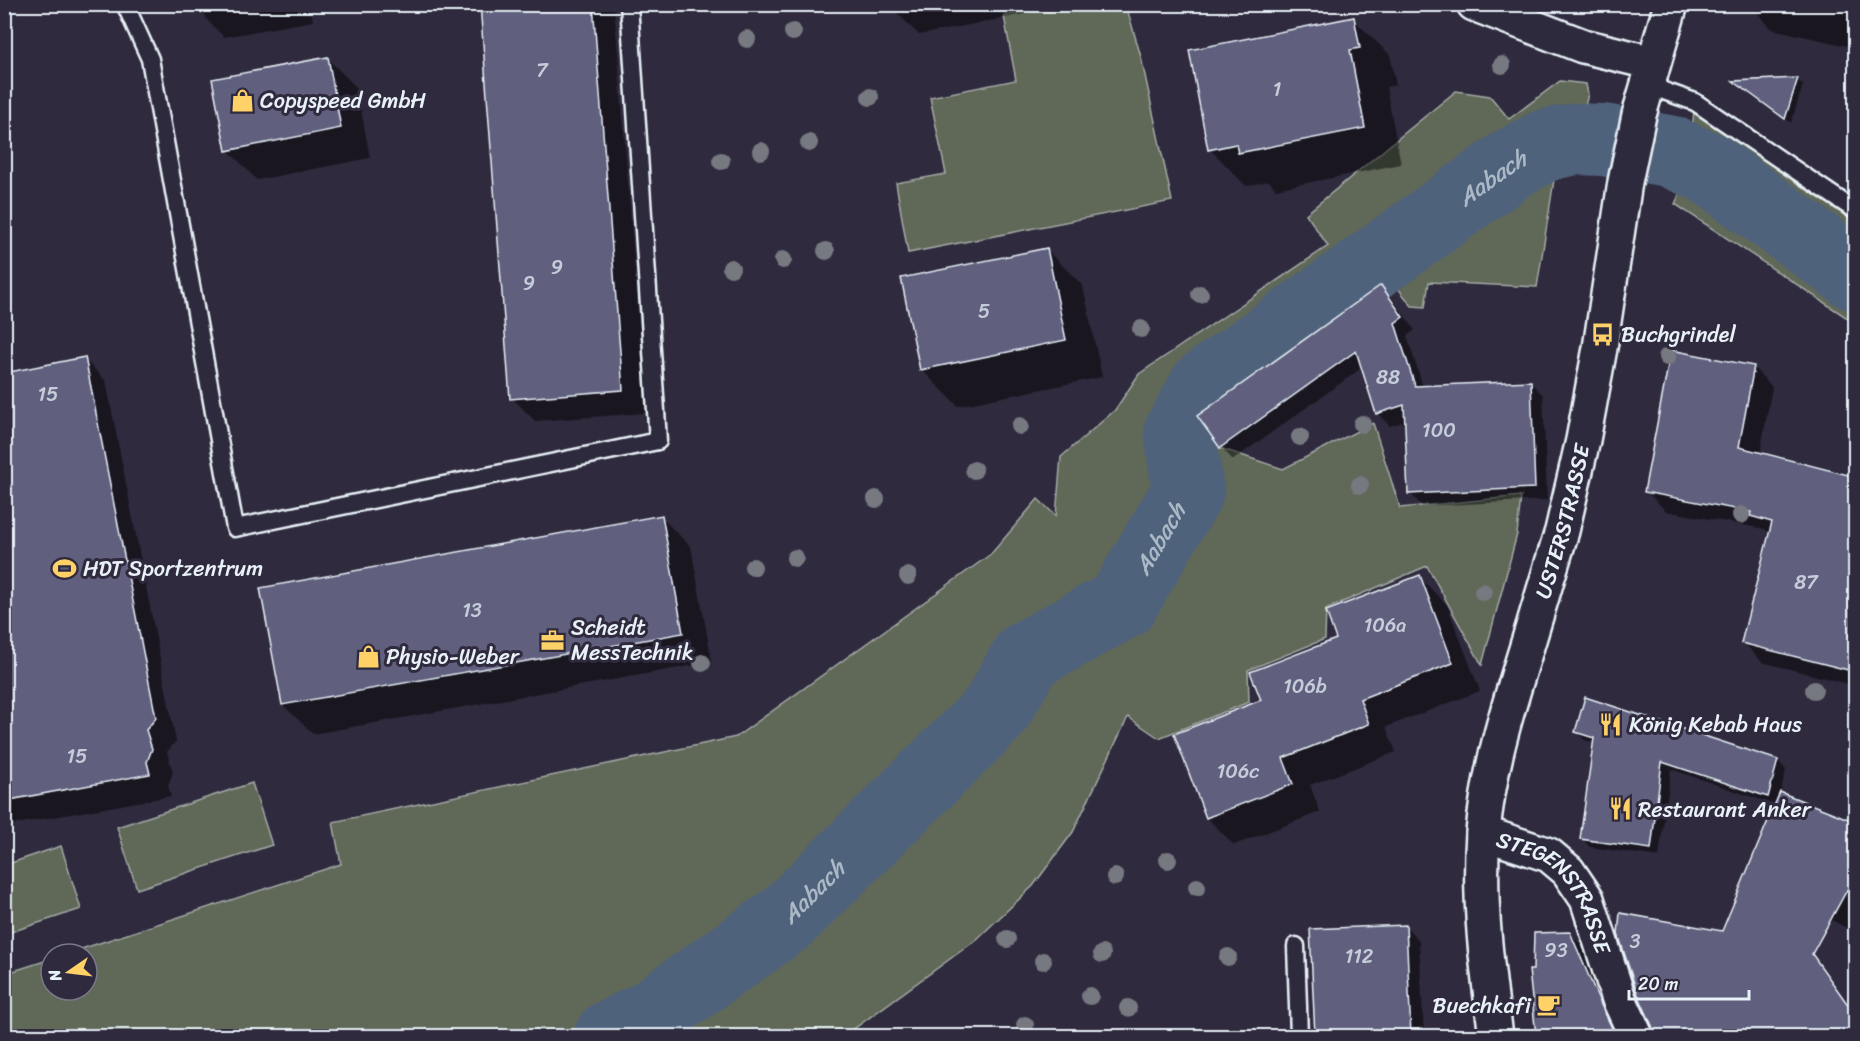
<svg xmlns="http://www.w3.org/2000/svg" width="1860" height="1041" font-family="Sriracha,sans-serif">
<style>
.green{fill:#606759;stroke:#a4aca8;stroke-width:1.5}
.shadow{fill:#0007}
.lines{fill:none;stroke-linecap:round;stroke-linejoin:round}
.river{stroke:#50627b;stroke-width:72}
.building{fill:#61607e;stroke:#e8f1f8;stroke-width:1.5}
.service-casing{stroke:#e8f1f8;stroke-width:21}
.minor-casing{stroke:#e8f1f8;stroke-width:38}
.tertiary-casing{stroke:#e8f1f8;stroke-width:38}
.secondary-casing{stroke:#e8f1f8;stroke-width:38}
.service{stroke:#2f2a3d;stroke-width:16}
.minor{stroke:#2f2a3d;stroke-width:33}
.tertiary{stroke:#2f2a3d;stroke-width:33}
.secondary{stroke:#2f2a3d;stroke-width:33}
.tree{fill:#777981}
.labels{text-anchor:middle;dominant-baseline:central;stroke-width:6;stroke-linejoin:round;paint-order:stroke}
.number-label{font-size:20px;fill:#c6cdda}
.poi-label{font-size:22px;fill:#e8f1f8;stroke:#2f2a3d;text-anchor:start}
.street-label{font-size:22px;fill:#e8f1f8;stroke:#2f2a3d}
.water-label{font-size:24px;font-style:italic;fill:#abb8c6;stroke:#2f2a3d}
</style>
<rect width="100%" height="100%" fill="#2f2a3d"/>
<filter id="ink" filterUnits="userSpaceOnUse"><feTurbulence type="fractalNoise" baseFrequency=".0167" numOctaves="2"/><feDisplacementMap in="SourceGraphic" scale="12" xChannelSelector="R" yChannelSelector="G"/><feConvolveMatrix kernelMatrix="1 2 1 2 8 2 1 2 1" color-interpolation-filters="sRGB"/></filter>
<g filter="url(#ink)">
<g class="green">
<polygon points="1062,4 1126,5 1141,57 1172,201 908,253 896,183 946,174 930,97 1016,80 1004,16"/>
<polygon points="1560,81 1586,84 1588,94 1568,175 1554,180 1537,287 1429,282 1425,307 1412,306 1390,278 1197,416 1220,448 1283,469 1373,423 1400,508 1521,496 1517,534 1482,665 1427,566 1326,609 1325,639 1248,670 1249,702 1159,738 1128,717 1073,832 1033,886 976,940 844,1036 5,1036 4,974 51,959 51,990 87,990 87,954 66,954 341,864 333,822 736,737 991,554 1038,499 1056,516 1061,457 1115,410 1139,374 1328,246 1306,214 1456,91 1490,96 1509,119"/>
<polygon points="1695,102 1855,211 1855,323 1675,204 1679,195 1691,138"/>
<polygon points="252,783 272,845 137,889 117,827"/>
<polygon points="61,846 81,909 5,934 5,865"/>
</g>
<g class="shadow">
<polygon points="203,4 310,4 313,21 224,37 206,19"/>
<polygon points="482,4 614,4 646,413 535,421 512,398"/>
<polygon points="888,4 1064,4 1064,6 919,35"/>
<polygon points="1749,4 1856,4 1856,48 1772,29"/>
<polygon points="1353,19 1390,55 1396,85 1386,87 1401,164 1276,189 1269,181 1246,186 1210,149"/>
<polygon points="327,58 357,88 370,158 257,180 228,150"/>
<polygon points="1797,80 1803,85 1791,123 1741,86"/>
<polygon points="1047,250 1083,286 1102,377 958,406 921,369"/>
<polygon points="1381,287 1393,300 1415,330 1407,336 1423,387 1531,383 1543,395 1547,500 1422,506 1410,493 1406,421 1390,426 1377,413 1363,367 1233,460 1221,447"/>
<polygon points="84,359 106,381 176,741 167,752 173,772 168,785 171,796 4,826 4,374"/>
<polygon points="1753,367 1772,387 1760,454 1848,477 1856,446 1856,686 1762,662 1743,642 1770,534 1765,529 1666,511 1646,491"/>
<polygon points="661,517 691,547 712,662 313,734 283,705"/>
<polygon points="1419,577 1447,605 1480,691 1386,727 1396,752 1310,785 1320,812 1234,845 1207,818 1263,701"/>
<polygon points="1576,732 1778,761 1786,770 1780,794 1856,824 1856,933 1762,883 1856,1015 1856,1036 1784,1036 1718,944 1776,805 1671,769 1659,857 1590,847 1582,839 1595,743 1585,740"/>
<polygon points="1405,926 1419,940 1424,1036 1465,1032 1469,1036 1315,1036 1314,1016 1316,1015"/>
<polygon points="1570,933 1580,944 1607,1007 1614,1036 1538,1036 1530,971 1534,971"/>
<polygon points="1216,1027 1225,1036 1189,1036"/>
<polygon points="1655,1029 1740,1034 1734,1036 1659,1036"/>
</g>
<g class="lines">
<path class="river" id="s1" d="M610,1036L648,1017L786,919L995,712L1027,656L1122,604L1188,491L1180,431L1206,385L1513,163L1546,145L1576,139L1603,140L1669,151L1707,167L1856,275"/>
</g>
<g class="building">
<polygon points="480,4 593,4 623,390 510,399"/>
<polygon points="1354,17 1360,48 1350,50 1365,128 1238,153 1236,144 1208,150 1189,50"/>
<polygon points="328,57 341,128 226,151 212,79"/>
<polygon points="1798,78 1785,119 1733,81"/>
<polygon points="1047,248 1066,340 920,370 901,278"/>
<polygon points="1381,285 1403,317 1395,323 1415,386 1531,381 1535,488 1408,494 1404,405 1376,414 1356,351 1220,448 1197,416"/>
<polygon points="1671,350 1754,366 1739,447 1856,477 1856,672 1741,643 1772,522 1750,516 1751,512 1644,492"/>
<polygon points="85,357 156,718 146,730 152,749 147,762 150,774 4,801 4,373"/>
<polygon points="662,515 683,633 282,705 260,588"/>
<polygon points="1420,575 1453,663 1360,699 1369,724 1283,758 1293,784 1206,818 1174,734 1261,700 1250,672 1336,639 1326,611"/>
<polygon points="1585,697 1778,760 1768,797 1662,762 1651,849 1580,839 1594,738 1575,732"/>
<polygon points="1780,792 1856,822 1856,893 1847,890 1812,954 1856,1016 1856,1036 1655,1036 1653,1028 1637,992 1618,934 1620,913 1722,931"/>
<polygon points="1406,925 1411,1036 1315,1036 1310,929"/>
<polygon points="1570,932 1602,1007 1616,1036 1536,1036 1529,970 1533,970 1534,933"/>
</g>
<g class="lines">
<defs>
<g id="service">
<polyline points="125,4 150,59 235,528 658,441 629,4"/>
<polyline points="1647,85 1695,102 1856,211"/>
<polyline points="1296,946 1299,1036"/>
</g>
<g id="minor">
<path id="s2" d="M1483,833L1549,855L1568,871L1587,899L1619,999L1636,1036"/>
</g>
<polyline id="tertiary" points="1474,4 1583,46 1653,63"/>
<g id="secondary">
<path id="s3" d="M1496,1036C1487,969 1478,901 1483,833C1488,773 1506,714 1524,656C1537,614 1549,572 1562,531L1583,440L1600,348L1625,182L1639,115L1671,4"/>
</g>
</defs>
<use href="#service" class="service-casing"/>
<use href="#minor" class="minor-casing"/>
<use href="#tertiary" class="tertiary-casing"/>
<use href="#secondary" class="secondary-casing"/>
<use href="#service" class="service"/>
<use href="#minor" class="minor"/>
<use href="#tertiary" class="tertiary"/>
<use href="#secondary" class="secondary"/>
</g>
<g class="tree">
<circle cx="793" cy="32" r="9"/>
<circle cx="747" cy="39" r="9"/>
<circle cx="1502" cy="65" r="9"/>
<circle cx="870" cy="97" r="9"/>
<circle cx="809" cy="143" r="9"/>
<circle cx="761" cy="151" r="9"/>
<circle cx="721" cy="161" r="9"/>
<circle cx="826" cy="251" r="9"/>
<circle cx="783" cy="260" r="9"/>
<circle cx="731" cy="268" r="9"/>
<circle cx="1200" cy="294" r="9"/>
<circle cx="1141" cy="329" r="9"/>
<circle cx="1667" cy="357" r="9"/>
<circle cx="1362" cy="424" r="9"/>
<circle cx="1020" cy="426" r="9"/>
<circle cx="1300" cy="437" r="9"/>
<circle cx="974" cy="470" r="9"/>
<circle cx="1360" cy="485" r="9"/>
<circle cx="876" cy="499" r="9"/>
<circle cx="1741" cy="515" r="9"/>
<circle cx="795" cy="558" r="9"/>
<circle cx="753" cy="567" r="9"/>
<circle cx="908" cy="576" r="9"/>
<circle cx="1483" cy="592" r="9"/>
<circle cx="702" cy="663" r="9"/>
<circle cx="1814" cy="690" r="9"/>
<circle cx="1168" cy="860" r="9"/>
<circle cx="1115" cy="877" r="9"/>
<circle cx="1197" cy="887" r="9"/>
<circle cx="1007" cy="939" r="9"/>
<circle cx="1102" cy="954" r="9"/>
<circle cx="1228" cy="957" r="9"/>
<circle cx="1043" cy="961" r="9"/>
<circle cx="1090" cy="996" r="9"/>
<circle cx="1128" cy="1008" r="9"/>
<circle cx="1025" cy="1025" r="9"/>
</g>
</g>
<defs>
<symbol id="shop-bare" viewBox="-9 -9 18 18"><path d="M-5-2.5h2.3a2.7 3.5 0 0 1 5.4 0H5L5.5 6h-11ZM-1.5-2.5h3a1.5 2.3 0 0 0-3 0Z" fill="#ffd166" stroke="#2f2a3d" stroke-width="2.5" paint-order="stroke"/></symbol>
<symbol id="bus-bare" viewBox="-9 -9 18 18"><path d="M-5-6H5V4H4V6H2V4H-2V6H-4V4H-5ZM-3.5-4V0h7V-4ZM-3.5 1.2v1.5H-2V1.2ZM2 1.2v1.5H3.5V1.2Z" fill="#ffd166" stroke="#2f2a3d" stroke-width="2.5" paint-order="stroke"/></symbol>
<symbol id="stadium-bare" viewBox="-9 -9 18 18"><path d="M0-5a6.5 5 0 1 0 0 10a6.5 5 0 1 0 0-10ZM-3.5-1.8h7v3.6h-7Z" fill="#ffd166" stroke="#2f2a3d" stroke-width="2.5" paint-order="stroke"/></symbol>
<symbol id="office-bare" viewBox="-9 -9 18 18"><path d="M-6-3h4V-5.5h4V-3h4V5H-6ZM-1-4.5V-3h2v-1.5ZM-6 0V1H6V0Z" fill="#ffd166" stroke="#2f2a3d" stroke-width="2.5" paint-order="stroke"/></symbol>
<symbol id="restaurant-bare" viewBox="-9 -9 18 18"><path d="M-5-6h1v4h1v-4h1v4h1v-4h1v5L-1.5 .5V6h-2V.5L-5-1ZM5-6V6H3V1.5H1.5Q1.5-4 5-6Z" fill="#ffd166" stroke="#2f2a3d" stroke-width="2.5" paint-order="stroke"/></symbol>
<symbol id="cafe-bare" viewBox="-9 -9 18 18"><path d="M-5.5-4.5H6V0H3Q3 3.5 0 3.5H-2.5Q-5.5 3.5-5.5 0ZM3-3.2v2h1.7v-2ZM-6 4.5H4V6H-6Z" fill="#ffd166" stroke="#2f2a3d" stroke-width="2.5" paint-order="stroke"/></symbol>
</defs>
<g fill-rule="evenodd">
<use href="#shop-bare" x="226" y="84" width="33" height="33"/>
<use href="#bus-bare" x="1586" y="318" width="33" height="33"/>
<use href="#stadium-bare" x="48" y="552" width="33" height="33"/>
<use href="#office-bare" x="536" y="624" width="33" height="33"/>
<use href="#shop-bare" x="352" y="640" width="33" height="33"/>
<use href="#restaurant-bare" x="1594" y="708" width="33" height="33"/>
<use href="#restaurant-bare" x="1604" y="792" width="33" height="33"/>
<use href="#cafe-bare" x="1532" y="988" width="33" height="33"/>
</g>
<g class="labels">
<g class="number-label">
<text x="542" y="70">7</text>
<text x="1277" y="89">1</text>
<text x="557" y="267">9</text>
<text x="529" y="283">9</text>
<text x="984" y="311">5</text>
<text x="1388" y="377">88</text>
<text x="48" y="394">15</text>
<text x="1439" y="430">100</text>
<text x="1806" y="582">87</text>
<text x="472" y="610">13</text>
<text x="1385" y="625">106a</text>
<text x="1305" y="686">106b</text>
<text x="77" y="756">15</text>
<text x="1238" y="771">106c</text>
<text x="1635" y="941">3</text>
<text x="1556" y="950">93</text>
<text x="1359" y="956">112</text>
</g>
<g class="poi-label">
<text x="260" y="100">Copyspeed GmbH</text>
<text x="1621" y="334">Buchgrindel</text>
<text x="83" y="568">HDT Sportzentrum</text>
<text x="571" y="627">Scheidt<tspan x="571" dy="25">MessTechnik</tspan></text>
<text x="386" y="656">Physio-Weber</text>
<text x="1629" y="724">König Kebab Haus</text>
<text x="1638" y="809">Restaurant Anker</text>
<text x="1531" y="1005" text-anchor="end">Buechkafi</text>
</g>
<g class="street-label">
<text stroke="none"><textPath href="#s3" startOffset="526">USTERSTRASSE</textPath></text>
<text stroke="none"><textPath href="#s2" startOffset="100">STEGENSTRASSE</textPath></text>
</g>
<g class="water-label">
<text stroke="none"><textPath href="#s1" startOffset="1276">Aabach</textPath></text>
<text stroke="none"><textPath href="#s1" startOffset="754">Aabach</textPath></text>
<text stroke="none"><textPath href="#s1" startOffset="250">Aabach</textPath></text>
</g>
</g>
<rect width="1860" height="1041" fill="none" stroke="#2f2a3d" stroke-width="24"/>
<rect x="12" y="12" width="1836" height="1017" fill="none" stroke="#e8f1f8" stroke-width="2" filter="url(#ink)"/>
<g transform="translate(69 972) rotate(256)"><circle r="28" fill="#2f2a3d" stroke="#797a88" stroke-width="1.5"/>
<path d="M0-4.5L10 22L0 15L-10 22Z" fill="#ffd166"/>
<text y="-9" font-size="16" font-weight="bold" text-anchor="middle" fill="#e8f1f8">N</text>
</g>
<path d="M1629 990v9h120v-9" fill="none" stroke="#e8f1f8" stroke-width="3"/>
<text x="1638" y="990" font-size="18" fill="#e8f1f8" stroke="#2f2a3d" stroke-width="4.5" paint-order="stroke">20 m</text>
</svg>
